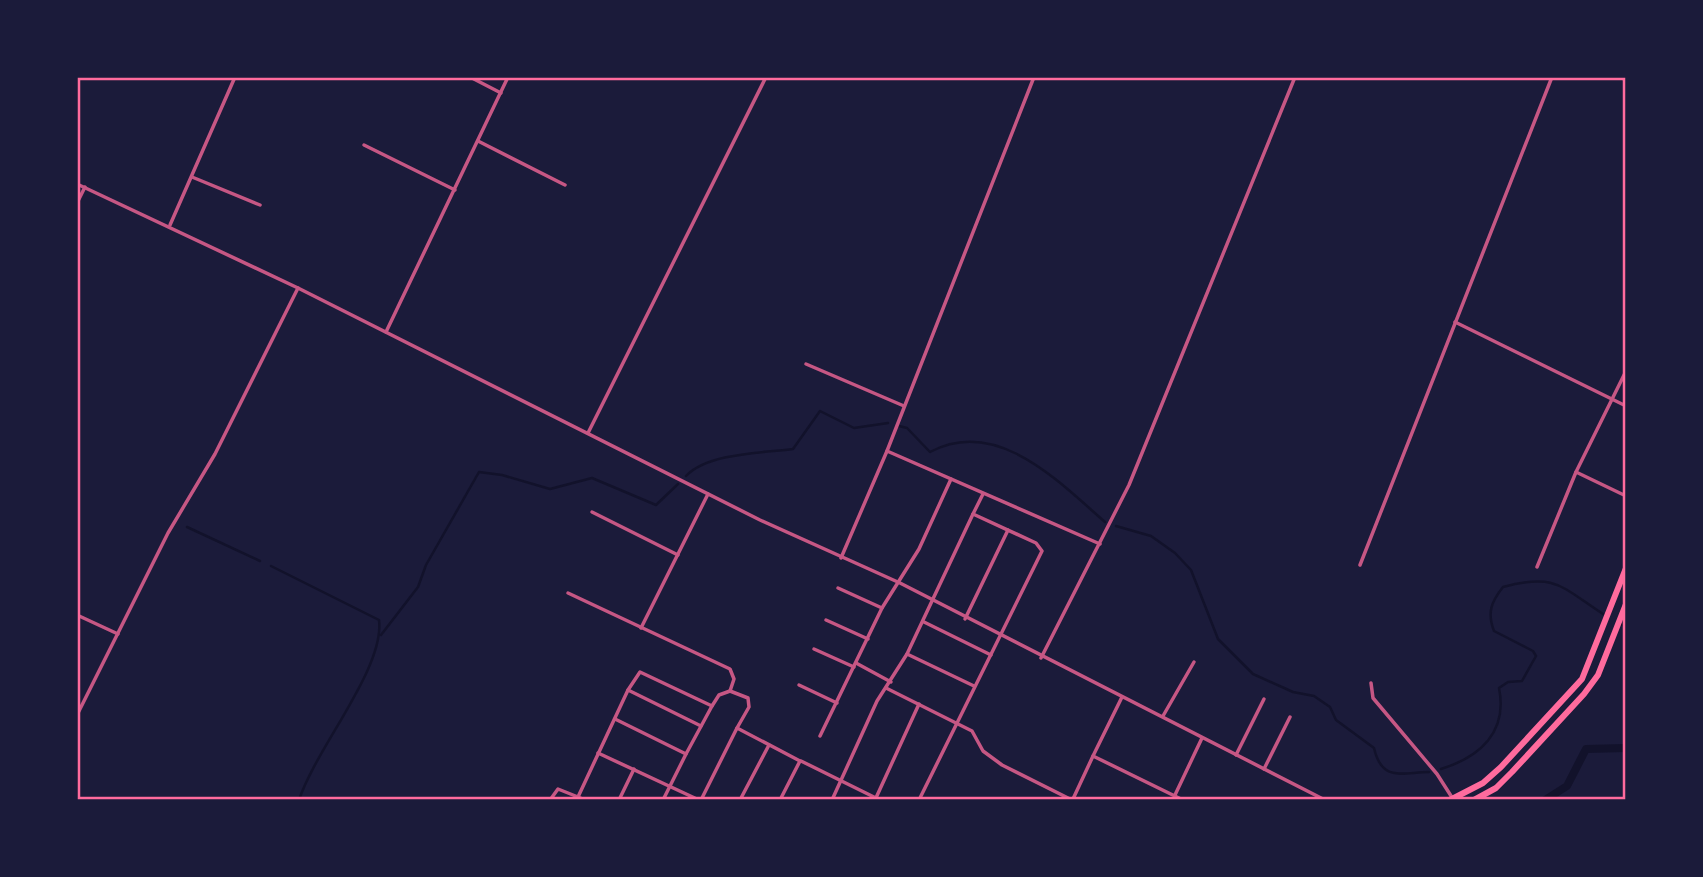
<svg xmlns="http://www.w3.org/2000/svg" width="1703" height="877" font-family="'Sofia Sans Condensed',sans-serif">
<style>
.lines{fill:none;stroke-linecap:round;stroke-linejoin:round}
.stream{stroke:#12122b;stroke-width:2.5}
.canal{stroke:#12122b;stroke-width:8}
.minor{stroke:#c65784;stroke-width:3.5}
.trunk{stroke:#ff6b9d;stroke-width:6}
.neatline{fill:none;stroke:#ff6b9d;stroke-width:2.5}
</style>
<rect width="100%" height="100%" fill="#1b1b3a"/>
<g class="lines">
<g class="stream">
<path d="M899,426L907,428L930,452C997,416 1059,482 1105,522"/>
<path d="M686,476C708,453 762,453 793,449L820,411L854,428L888,423"/>
<path d="M1116,526L1151,536L1175,553L1191,570L1218,639L1253,674L1293,692L1314,696L1330,707L1336,720L1374,748C1382,783 1403,772 1429,772"/>
<polyline points="187,527 260,561"/>
<path d="M271,566L379,620C385,668 316,748 299,800"/>
<polyline points="1619,623 1626,627"/>
<polyline points="381,635 418,587 426,565 479,472 502,475 550,489 592,478 656,505 678,484"/>
<path d="M1441,769C1480,757 1508,732 1499,688L1508,682L1522,681L1536,656L1533,651L1494,631C1487,613 1491,602 1503,587C1556,573 1560,586 1603,614"/>
</g>
<polyline class="canal" points="1545,800 1567,786 1586,749 1626,748"/>
<g class="minor">
<polyline points="470,77 501,93"/>
<polyline points="1620,77 1626,80"/>
<polyline points="478,141 565,185"/>
<polyline points="364,145 455,190"/>
<polyline points="192,177 260,205"/>
<polyline points="77,184 298,288 760,520 900,583 1325,800"/>
<polyline points="77,203 85,187"/>
<polyline points="170,225 235,77"/>
<polyline points="1455,322 1626,406"/>
<polyline points="386,332 508,77"/>
<polyline points="806,364 904,406"/>
<polyline points="588,433 766,77"/>
<polyline points="887,451 1100,544"/>
<polyline points="1576,472 1626,496"/>
<polyline points="592,512 678,555"/>
<polyline points="973,514 983,494"/>
<polyline points="841,558 887,451 1034,77"/>
<polyline points="1360,565 1552,77"/>
<polyline points="1537,567 1576,472 1626,371"/>
<polyline points="838,588 882,608"/>
<polyline points="568,593 730,669 734,679 730,691"/>
<polyline points="77,615 118,634"/>
<polyline points="965,619 1008,530"/>
<polyline points="826,620 868,639"/>
<polyline points="924,622 991,655"/>
<polyline points="641,628 708,494"/>
<polyline points="814,649 854,667"/>
<polyline points="907,654 974,686"/>
<polyline points="1041,658 1129,485 1295,77"/>
<polyline points="856,663 891,682"/>
<polyline points="1371,683 1373,698 1437,774 1453,799"/>
<polyline points="799,685 837,703"/>
<polyline points="886,688 972,731 983,751 1002,765 1072,800"/>
<polyline points="628,690 701,726"/>
<polyline points="77,715 168,533 215,454 298,288"/>
<polyline points="1163,716 1194,662"/>
<polyline points="615,719 686,754 712,706"/>
<polyline points="820,736 882,608 919,549 951,479"/>
<polyline points="598,753 699,800"/>
<polyline points="1236,755 1264,699"/>
<polyline points="1093,756 1122,697"/>
<polyline points="801,761 880,800"/>
<polyline points="1264,769 1290,717"/>
<polyline points="1175,795 1202,738"/>
<polyline points="1073,799 1093,756 1183,800"/>
<polyline points="550,800 558,789 578,797"/>
<polyline points="585,800 578,797 628,690 640,672 712,706 719,695 730,691 748,698 749,707 737,728"/>
<polyline points="619,800 634,769"/>
<polyline points="663,800 686,754"/>
<polyline points="701,800 737,728 800,761 780,800"/>
<polyline points="740,800 769,745"/>
<polyline points="832,800 877,701 907,654 973,514 1036,543 1042,551 919,800"/>
<polyline points="875,800 919,704"/>
</g>
<g class="trunk">
<polyline points="1450,800 1483,783 1501,767 1582,679 1626,568"/>
<polyline points="1474,800 1496,788 1512,772 1584,694 1598,675 1626,604"/>
</g>
</g>
<rect width="1703" height="877" fill="none" stroke="#1b1b3a" stroke-width="158"/>
<rect x="79" y="79" width="1545" height="719" class="neatline"/>
</svg>
